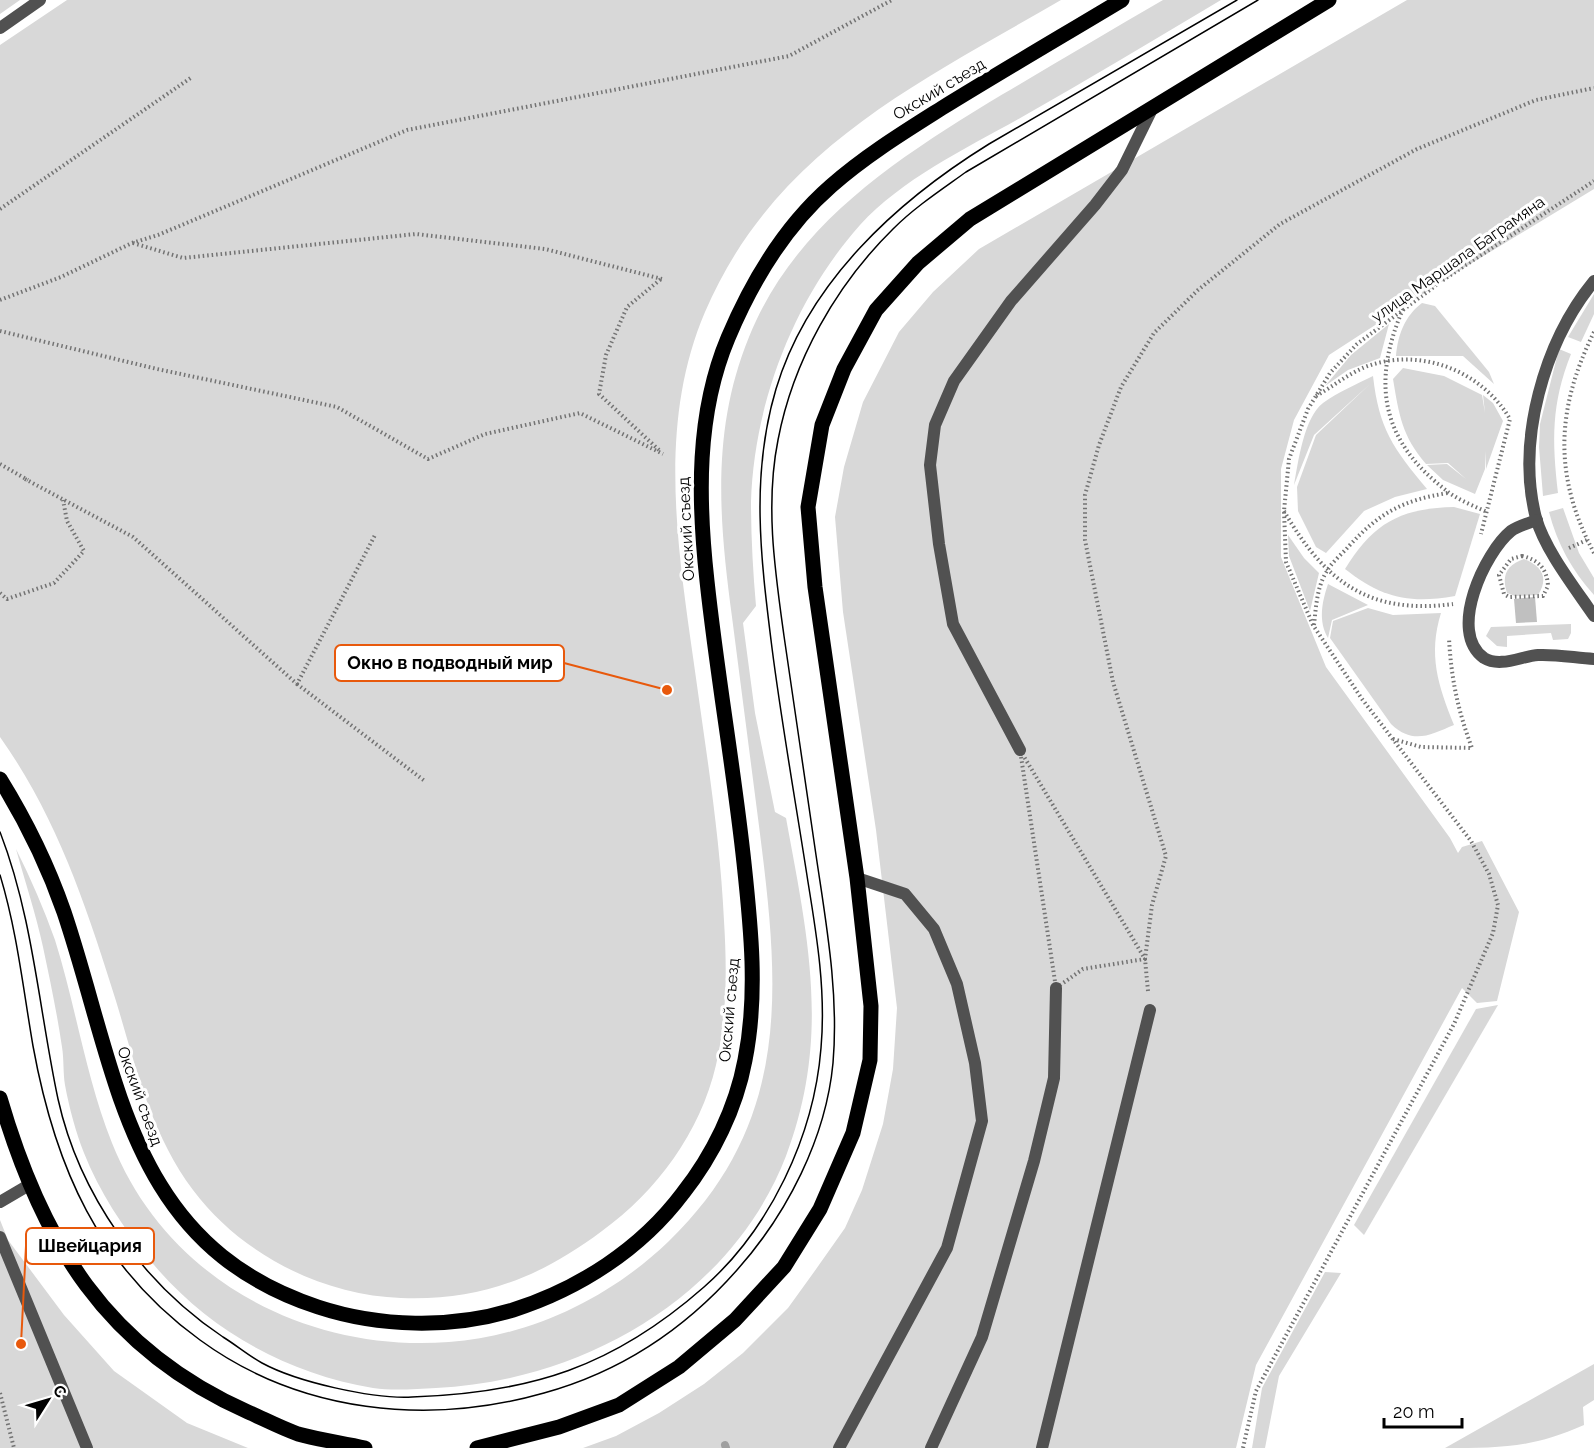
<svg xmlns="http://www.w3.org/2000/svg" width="1594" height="1448" font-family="Raleway,sans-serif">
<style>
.green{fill:#d8d8d8}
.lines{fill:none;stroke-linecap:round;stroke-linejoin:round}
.stream{stroke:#9f9f9f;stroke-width:8}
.building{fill:#c0c0c0}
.path{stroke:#737373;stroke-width:4;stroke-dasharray:1.5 3;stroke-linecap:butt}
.lane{stroke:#515151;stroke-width:12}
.street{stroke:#515151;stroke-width:12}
.primary{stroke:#000;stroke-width:15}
.tram{stroke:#000;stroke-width:1.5}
.labels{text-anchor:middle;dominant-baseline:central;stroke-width:6;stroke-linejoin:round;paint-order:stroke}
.street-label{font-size:16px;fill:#000;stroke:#fff}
.leader{fill:none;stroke:#e8590c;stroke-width:2}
.callout-dot{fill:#e8590c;stroke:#fff;stroke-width:2}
.callout{fill:#fff;stroke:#e8590c;stroke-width:2}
.callout-label{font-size:18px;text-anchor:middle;font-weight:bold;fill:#000}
</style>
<rect width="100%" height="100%" fill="#fff"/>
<g class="green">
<polygon points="0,0 20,0 0,14"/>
<path d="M67,0H1061C917,84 775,149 705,312C658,422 677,543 693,657C705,745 720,833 724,921C727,969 727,1018 716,1065C700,1133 657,1191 602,1231C539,1278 480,1301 401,1298C321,1295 241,1254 193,1190C151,1134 136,1067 116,1001C87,908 57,817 0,737V45Z"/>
<path d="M1163,0H1221C1155,39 1089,79 1022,117C967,148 903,178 860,225C794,299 754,403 751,502C751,537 753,572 756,606L743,623L755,713L775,812L786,818C808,938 831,1037 786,1156C731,1298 582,1381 436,1388C416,1389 393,1391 373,1388C285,1373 206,1329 149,1259C123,1228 99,1191 84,1153C76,1133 69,1107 65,1085C63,1073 64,1059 62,1047C57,1013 50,980 43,947C36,914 25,882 16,849C31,879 44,909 55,940C76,1007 86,1078 112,1143C166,1279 306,1353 449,1342C531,1336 610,1298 669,1241C794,1120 779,983 759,826C750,756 741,687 732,617C719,520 711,430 749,337C795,222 901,156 1003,94C1056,63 1109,31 1163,0Z"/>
<polygon points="1407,0 1594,0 1594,189 1457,272 1329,355 1294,420 1281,469 1281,557 1326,667 1450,838 1458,853 1462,847 1482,841 1519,912 1497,1001 1477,1003 1462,988 1256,1365 1236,1448 583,1448 616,1436 659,1413 704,1384 743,1353 788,1308 814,1272 845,1228 862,1190 883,1124 893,1069 897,1008 876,830 843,612 835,517 844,467 863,402 899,332 933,292 979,249"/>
<polygon points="1594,294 1594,314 1581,342 1568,337"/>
<path d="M1422,303L1435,306L1489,372L1494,384L1463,356H1396C1398,334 1405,316 1422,303Z"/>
<polygon points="1389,324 1380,358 1348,370 1325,386 1351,355"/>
<path d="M1559,349L1571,354C1551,404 1552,441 1558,493L1543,496L1539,447L1540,424Z"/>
<path d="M1403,368L1444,376L1482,395L1485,413L1483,395L1493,403L1503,421L1486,469V451L1485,469L1475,494L1443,480L1427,465L1447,464L1466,479L1448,463L1426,464C1402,436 1399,415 1393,379Z"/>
<path d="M1373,376C1379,429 1393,448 1427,489L1395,497L1364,511L1326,553L1316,547L1298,511L1297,487L1316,435L1370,384L1314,435L1294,485C1298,463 1304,417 1323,403C1338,392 1357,384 1373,376Z"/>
<path d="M1454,507L1480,514L1455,596C1409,604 1382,598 1345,569C1373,523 1401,508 1454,507Z"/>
<path d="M1563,508L1579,553L1594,578V595C1572,571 1557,543 1549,512Z"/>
<polygon points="1288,535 1304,558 1319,573 1310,611 1289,556"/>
<path d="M1524,559C1542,566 1549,578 1538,595L1515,596L1507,593C1501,575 1507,565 1524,559Z"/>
<path d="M1328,584L1368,605L1332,620L1328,638C1318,621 1322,602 1328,584Z"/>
<path d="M1368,608L1393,615L1441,613C1428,655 1438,685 1454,725C1430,735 1413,745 1391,724L1330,638L1333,621Z"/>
<polygon points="1571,624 1571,633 1568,639 1553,640 1551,633 1507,636 1507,647 1497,646 1486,636 1491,627"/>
<polygon points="1498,1005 1364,1235 1354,1225 1476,1009"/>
<polygon points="0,1220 8,1240 64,1315 114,1371 187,1423 248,1448 0,1448"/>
<polygon points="1325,1272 1341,1273 1279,1376 1265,1448 1252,1448 1262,1388"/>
<path d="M1594,1364V1400L1583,1407L1584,1425C1532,1448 1501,1448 1445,1448Z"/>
</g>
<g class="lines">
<polyline class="stream" points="725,1445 726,1448"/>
</g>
<polygon class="building" points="1535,597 1537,622 1516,623 1514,599"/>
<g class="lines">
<g class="path">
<polyline points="0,209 192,77"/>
<polyline points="133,243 183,258 416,234 545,249 662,279"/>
<polyline points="0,300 61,277 132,243 158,235 407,130 789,56 892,0"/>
<path d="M1403,309C1371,383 1381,441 1447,491C1458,500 1474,506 1487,512"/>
<polyline points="0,331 157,369 337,407 428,459 485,434 580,413 663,454"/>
<path d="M1594,332C1556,409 1553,476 1594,553"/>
<path d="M1316,396C1332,387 1348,374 1365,367C1420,346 1482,371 1510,419L1481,534"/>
<polyline points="659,450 599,394 606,355 627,307 661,279"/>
<polyline points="0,464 28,480"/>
<polyline points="25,479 133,537 297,684 375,535"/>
<path d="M1284,511C1325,582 1369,615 1453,604"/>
<polyline points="1569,548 1587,540"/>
<path d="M1522,556C1539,560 1547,569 1548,586L1543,596L1509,597L1504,594L1499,575L1511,559Z"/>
<polyline points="0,593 7,599 54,583 84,551 67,521 63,500"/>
<path d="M1314,625C1316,607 1317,586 1327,571C1332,562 1342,554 1349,546C1379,513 1403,500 1448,493"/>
<polyline points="297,684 426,782"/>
<path d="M1393,739L1421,747L1472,748C1458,711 1451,678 1449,638"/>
<polygon points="1020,750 1145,959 1083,969 1056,988"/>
<polyline points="1148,991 1145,959 1152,905 1166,856 1113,682 1085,540 1085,495 1099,445 1121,387 1154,333 1198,290 1280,224 1417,149 1536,100 1594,88"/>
<polyline points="0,1393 14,1448"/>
<polyline points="1243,1448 1256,1391 1454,1024 1493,933 1498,905 1489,874 1471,841 1362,699 1313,625 1286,562 1284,511 1289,459 1308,409 1330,373 1357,344 1446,278 1594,181"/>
</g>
<g class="lane">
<polyline points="0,28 40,0"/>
<polyline points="1020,750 953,624 939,544 930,465 935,425 954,381 1011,301 1095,205 1122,170 1153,107"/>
<polyline points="0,1202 29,1185"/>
<polyline points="0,1237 87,1448"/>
<polyline points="839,1448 947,1248 982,1121 975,1063 957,984 934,929 905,894 857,878"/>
<polyline points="931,1448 982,1337 1034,1161 1054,1078 1056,988"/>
<polyline points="1042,1448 1150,1010"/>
</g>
<g class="street">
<path d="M1594,281C1544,342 1516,441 1536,518C1545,550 1575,588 1594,616"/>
<path d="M1537,520C1529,523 1518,526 1511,531C1485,552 1447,632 1484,658C1500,668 1522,656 1538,655C1556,654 1576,658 1594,659"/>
</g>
<g class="primary">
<path d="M0,779C26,821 48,866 64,912C119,1075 127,1244 318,1307C379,1327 451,1329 513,1310C579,1289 641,1249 683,1193C713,1155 736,1108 745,1060C758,995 751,928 744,863C734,769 717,675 707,581C698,500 696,414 728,338C752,281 784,227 831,186C865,156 904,132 942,108C1002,71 1062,36 1122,0"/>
<path d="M0,1098C42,1242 106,1349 248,1412C264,1419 281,1428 298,1434C320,1440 343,1443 365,1448"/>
<polyline points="477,1448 559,1427 619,1405 679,1367 735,1320 784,1267 820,1209 853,1133 870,1060 871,1006 857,878 815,587 808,507 822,425 844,369 876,310 918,263 970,219 1329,0"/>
</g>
<g class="tram">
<path d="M0,832C33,917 39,1010 58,1099C79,1194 142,1283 223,1337C236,1345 249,1356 262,1363C297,1382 372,1399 412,1397C531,1393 613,1367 704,1287C770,1229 814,1136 821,1048C826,992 817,937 808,882C796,804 782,726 772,648C761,560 750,476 776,389C808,282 897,201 989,144L1237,0"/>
<path d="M0,875C17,931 23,988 33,1046C55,1167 98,1266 200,1340C300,1413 428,1426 544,1393C620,1372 685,1329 737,1270C787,1214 826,1138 833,1063C839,993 826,923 816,855C805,782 795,709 784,636C775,571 765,505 778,440C793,361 836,285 893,229C915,207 941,190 966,172L1258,0"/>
</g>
</g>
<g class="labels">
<g class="street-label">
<text transform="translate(939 89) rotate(-31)">Окский съезд</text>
<text transform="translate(1458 259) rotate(-35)">улица Маршала Баграмяна</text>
<text transform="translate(686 529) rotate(-93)">Окский съезд</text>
<text transform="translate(729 1010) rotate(-85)">Окский съезд</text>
<text transform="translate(140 1096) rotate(70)">Окский съезд</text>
</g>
</g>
<path class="leader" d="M667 690L564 663M21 1344L26 1246"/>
<g class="callout-dot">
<circle cx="667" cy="690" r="6"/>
<circle cx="21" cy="1344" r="6"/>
</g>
<g class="callout">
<rect x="335" y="645" width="229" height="36" rx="6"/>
<rect x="26" y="1228" width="128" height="36" rx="6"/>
</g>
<g class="callout-label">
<text x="450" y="669">Окно в подводный мир</text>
<text x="90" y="1252">Швейцария</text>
</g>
<g transform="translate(48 1400) rotate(53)" stroke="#ffffff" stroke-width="4.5" paint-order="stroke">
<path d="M0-4.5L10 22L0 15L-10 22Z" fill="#000000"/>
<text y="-9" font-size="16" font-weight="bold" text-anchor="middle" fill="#000000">С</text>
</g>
<path d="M1384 1418v9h78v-9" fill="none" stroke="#000000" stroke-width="3"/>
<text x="1393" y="1418" font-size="18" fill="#000000" stroke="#ffffff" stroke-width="4.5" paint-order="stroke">20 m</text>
</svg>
